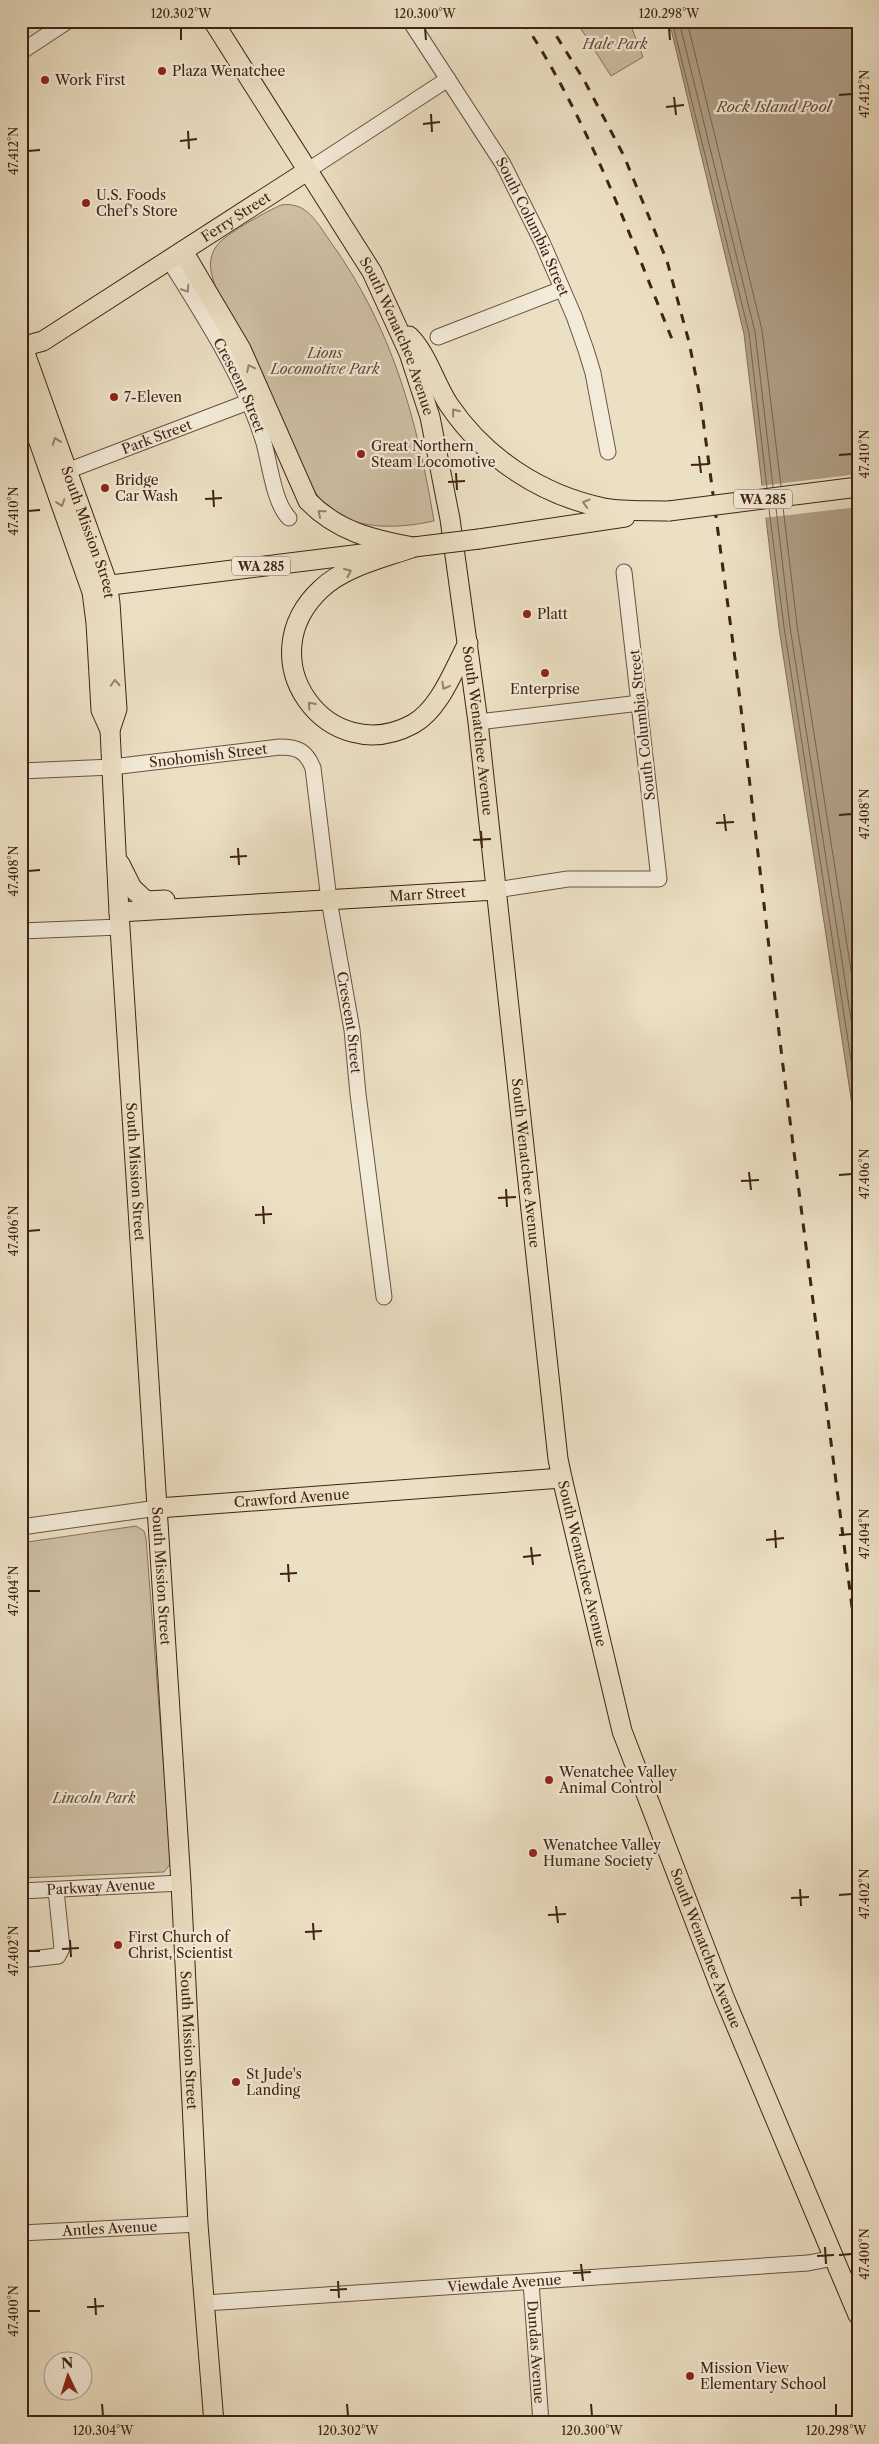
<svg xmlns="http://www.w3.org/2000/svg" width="879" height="2444" font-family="'Libre Caslon Text',serif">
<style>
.green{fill:#cfc0a6;stroke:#87725c}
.water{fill:#b1a088;stroke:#836e59}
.pier{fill:#ece0c4}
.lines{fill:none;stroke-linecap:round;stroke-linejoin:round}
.shore{stroke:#78624e;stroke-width:1}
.minor-casing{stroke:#6a523f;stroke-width:17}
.major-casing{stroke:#3f2313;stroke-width:21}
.minor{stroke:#f3ebd9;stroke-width:15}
.major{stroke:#ece0c4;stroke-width:19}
.rail{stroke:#3f2313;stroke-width:3;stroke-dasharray:9 9;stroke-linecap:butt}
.major-bridge-casing{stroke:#3f2313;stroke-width:21;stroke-linecap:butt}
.major-bridge{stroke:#ece0c4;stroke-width:19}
.oneway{stroke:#998776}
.oneway2{stroke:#96826c}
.ticks{fill:none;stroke:#3f2313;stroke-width:2}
.poi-dot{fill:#8f2418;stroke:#f3ebd9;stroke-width:2}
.labels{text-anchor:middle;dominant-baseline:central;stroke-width:4.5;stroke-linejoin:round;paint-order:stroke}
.shield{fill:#f3ebd9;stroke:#755f4e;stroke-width:1}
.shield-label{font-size:12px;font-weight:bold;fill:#3f2313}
.park-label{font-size:14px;font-style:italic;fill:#634a38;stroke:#f3ebd9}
.poi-label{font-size:14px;fill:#3f2313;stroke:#f3ebd9;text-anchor:start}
.street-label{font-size:14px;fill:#3f2313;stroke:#f3ebd9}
.water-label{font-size:15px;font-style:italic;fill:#614836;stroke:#f3ebd9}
.neatline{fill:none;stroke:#3f2313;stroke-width:2}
.ticks-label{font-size:12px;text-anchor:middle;fill:#3f2313}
</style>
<rect width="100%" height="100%" fill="#ece0c4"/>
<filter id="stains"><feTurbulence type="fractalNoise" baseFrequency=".004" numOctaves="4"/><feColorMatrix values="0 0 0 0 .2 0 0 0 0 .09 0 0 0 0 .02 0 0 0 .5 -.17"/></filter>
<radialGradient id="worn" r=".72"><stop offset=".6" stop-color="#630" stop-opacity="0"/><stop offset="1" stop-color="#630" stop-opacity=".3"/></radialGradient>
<g class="green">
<polygon points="576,21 629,21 643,57 611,76"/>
<path d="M281,205C307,201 317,223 330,241C392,327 417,419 434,521C402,528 359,531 331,510C303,490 277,403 260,369C247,344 205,284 211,259C212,253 215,247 220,242C228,233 269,210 281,205Z"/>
<polygon points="136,1526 144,1531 146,1538 171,1863 164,1872 21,1878 21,1543"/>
</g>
<polygon class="water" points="667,21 858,21 858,1144 779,628 744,334 672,33"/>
<polygon class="pier" points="858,474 858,507 763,518 759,486"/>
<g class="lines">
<g class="shore">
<polyline points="672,21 749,333 767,488"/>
<polyline points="679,21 755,332 773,487"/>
<polyline points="687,21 762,330 781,486"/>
<polyline points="783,507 797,625 858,1015"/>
<polyline points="776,508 790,627 858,1064"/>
<polyline points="769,509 784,627 858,1105"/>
</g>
<defs>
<g id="minor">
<path id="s1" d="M410,21L503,164L542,242L574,316L586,350L593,373L608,452"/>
<polyline points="21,52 68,21"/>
<polyline points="307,171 448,79"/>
<path id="s2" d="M169,260C205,318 244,377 264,443C270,465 274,503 289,518"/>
<polyline points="438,337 562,289"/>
<path id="s3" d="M67,471L248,402"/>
<polyline points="478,722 640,703"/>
<path id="s4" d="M21,771L112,767L280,747C298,747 306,751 313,768L329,900L352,1030L358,1094L384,1297"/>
<polyline points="496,890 568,879 659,879 624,572"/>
<polyline points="21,931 120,927"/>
<polyline points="21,1527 158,1508"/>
<path id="s5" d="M21,1891L181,1883"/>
<polyline points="21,1960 58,1956 62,1948 56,1890"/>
<path id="s6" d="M21,2233L198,2224"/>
<path id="s7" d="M531,2282L541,2423"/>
<path id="s8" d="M205,2303L808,2263L834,2258"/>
</g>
<g id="major">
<path id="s9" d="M213,21L372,272L409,353L430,417L450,519L478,722L558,1459L562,1478L622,1731L724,1997L858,2315"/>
<path d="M183,251L241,349L308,501C337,531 373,540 413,547"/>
<path d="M409,336C428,355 434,382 449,405C485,458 541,495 604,508C624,512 648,510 669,511"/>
<path id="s10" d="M21,342L107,582L110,603L117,709L110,730"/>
<path id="s11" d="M21,347L43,341L307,171"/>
<path id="s12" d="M21,391L92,592L96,623L101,710L110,730L119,912L181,1883L198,2224L214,2423"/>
<polyline points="479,539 625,517"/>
<path d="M414,547C384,558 345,566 321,589C246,659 328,770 413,724C440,709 454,669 468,643"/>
<polyline points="95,587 378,552"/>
<polyline points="120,864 132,888 146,901 165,900"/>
<path id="s13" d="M119,912L496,890"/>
<path id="s14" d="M158,1508L562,1478"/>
</g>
</defs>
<use href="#minor" class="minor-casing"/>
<use href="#major" class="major-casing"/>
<use href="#minor" class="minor"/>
<use href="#major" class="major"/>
<g class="rail">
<path d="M523,21C589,121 629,234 674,344"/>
<polyline points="547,21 584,80 624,156 667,261 689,342 700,397 736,666 782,1058 858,1654"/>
</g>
<defs>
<g id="major-bridge">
<polyline points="669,511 858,487"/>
<polyline points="414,547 479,539"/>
</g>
</defs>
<use href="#major-bridge" class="major-bridge-casing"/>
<use href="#major-bridge" class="major-bridge"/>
</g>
<defs><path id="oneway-chevron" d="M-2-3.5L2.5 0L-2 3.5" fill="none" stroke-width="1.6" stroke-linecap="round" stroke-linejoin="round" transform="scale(1.25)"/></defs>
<use class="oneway" href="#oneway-chevron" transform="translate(186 289) rotate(58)"/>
<g class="oneway2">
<use href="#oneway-chevron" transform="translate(250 368) rotate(-116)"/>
<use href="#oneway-chevron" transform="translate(455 412) rotate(-129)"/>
<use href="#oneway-chevron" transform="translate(56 441) rotate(-110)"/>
<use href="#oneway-chevron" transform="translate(61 503) rotate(71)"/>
<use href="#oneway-chevron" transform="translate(586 503) rotate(-164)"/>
<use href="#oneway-chevron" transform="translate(321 513) rotate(-140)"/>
<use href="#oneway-chevron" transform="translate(348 572) rotate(-24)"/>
<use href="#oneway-chevron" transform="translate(115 683) rotate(-93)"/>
<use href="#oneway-chevron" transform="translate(445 686) rotate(119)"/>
<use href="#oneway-chevron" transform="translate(311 705) rotate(-132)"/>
</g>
<path class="ticks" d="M181,28V40M425,28L426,40M669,28L670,40M839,95L852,94M674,97L676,115M666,107L684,105M431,114L432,132M423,124L440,122M188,131L189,149M180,141L197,139M28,151L40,150M839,455L852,454M699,456L701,473M691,465L709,464M456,473L457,490M448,482L465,481M213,490L214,507M205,499L222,498M28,511L40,510M724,814L726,831M839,815L852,814M716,823L734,822M481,831L482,848M473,840L491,839M238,848L239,865M230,857L247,856M28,871L40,870M749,1172L751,1190M839,1175L852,1174M741,1181L759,1180M506,1189L507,1207M498,1198L516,1197M263,1206L264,1224M255,1215L272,1214M28,1231L40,1230M775,1530L776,1548M839,1535L852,1534M766,1540L784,1538M531,1547L533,1565M523,1557L541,1555M288,1564L289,1582M280,1574L297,1573M28,1591H40M800,1889L801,1906M839,1895L852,1894M791,1898L809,1897M556,1906L558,1923M548,1915L566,1914M313,1923L314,1940M305,1932L322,1931M70,1940L71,1957M62,1949L79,1948M28,1951H40M825,2247L826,2264M839,2255L852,2254M817,2256L834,2255M581,2264L583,2281M573,2273L591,2272M338,2281L339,2298M330,2290L347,2289M95,2298L96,2315M87,2307L104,2306M28,2311H40M102,2404L103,2416M347,2404L348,2416M591,2404L592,2416M836,2404V2416"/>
<g class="poi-dot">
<circle cx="162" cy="71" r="5"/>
<circle cx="45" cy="80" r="5"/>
<circle cx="86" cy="203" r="5"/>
<circle cx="114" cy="397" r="5"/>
<circle cx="361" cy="454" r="5"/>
<circle cx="105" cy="488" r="5"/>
<circle cx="527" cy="614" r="5"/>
<circle cx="545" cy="673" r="5"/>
<circle cx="549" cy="1780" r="5"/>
<circle cx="533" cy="1853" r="5"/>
<circle cx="118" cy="1945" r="5"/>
<circle cx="236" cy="2082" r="5"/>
<circle cx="690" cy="2376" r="5"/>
</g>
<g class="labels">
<g class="shield">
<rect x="734" y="489.5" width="58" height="19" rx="4"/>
<rect x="232" y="556.5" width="58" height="19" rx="4"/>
</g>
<g class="shield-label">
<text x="763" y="499">WA 285</text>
<text x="261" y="566">WA 285</text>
</g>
<g class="park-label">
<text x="615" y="44">Hale Park</text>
<text x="325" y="353">Lions<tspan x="325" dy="16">Locomotive Park</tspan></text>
<text x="94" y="1798">Lincoln Park</text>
</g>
<g class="poi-label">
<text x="172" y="71">Plaza Wenatchee</text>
<text x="55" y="80">Work First</text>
<text x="96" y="195">U.S. Foods<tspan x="96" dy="16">Chef's Store</tspan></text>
<text x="124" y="397">7-Eleven</text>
<text x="371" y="446">Great Northern<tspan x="371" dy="16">Steam Locomotive</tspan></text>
<text x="115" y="480">Bridge<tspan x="115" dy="16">Car Wash</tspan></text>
<text x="537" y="614">Platt</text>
<text x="545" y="689" text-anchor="middle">Enterprise</text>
<text x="559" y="1772">Wenatchee Valley<tspan x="559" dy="16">Animal Control</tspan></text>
<text x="543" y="1845">Wenatchee Valley<tspan x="543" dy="16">Humane Society</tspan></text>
<text x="128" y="1937">First Church of<tspan x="128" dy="16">Christ, Scientist</tspan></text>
<text x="246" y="2074">St Jude's<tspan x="246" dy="16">Landing</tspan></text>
<text x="700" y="2368">Mission View<tspan x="700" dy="16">Elementary School</tspan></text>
</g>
<g class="street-label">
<text stroke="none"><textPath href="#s11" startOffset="252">Ferry Street</textPath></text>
<text stroke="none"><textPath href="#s1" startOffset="240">South Columbia Street</textPath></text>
<text stroke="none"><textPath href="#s9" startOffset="366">South Wenatchee Avenue</textPath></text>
<text stroke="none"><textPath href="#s2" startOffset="144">Crescent Street</textPath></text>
<text stroke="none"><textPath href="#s3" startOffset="96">Park Street</textPath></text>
<text stroke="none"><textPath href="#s10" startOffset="202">South Mission Street</textPath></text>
<text transform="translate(642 725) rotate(-96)">South Columbia Street</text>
<text stroke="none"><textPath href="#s9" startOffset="771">South Wenatchee Avenue</textPath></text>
<text stroke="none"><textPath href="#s4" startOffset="188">Snohomish Street</textPath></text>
<text stroke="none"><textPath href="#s13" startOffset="309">Marr Street</textPath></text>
<text stroke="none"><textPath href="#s4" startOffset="560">Crescent Street</textPath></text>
<text stroke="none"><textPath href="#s9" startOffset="1206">South Wenatchee Avenue</textPath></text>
<text stroke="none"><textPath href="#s12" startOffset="796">South Mission Street</textPath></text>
<text stroke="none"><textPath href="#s14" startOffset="134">Crawford Avenue</textPath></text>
<text stroke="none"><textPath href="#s9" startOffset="1611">South Wenatchee Avenue</textPath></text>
<text stroke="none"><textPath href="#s12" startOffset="1201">South Mission Street</textPath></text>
<text stroke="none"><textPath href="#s5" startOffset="80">Parkway Avenue</textPath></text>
<text stroke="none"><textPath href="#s9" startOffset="2016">South Wenatchee Avenue</textPath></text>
<text stroke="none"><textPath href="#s12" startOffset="1666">South Mission Street</textPath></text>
<text stroke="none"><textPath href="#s6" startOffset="89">Antles Avenue</textPath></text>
<text stroke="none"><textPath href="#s8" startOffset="300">Viewdale Avenue</textPath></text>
<text stroke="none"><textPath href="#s7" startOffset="70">Dundas Avenue</textPath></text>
</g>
<g class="water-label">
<text x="774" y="106">Rock Island Pool</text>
</g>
</g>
<rect width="879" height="2444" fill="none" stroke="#ece0c4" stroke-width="55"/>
<g transform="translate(68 2376) rotate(356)"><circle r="24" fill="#f3ebd9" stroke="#ab9b8a"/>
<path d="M0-4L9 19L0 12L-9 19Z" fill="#8f2418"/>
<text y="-8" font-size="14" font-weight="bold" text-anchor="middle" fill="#3f2313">N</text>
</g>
<rect x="28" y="28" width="824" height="2388" class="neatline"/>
<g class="ticks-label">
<text x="181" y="18">120.302°W</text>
<text x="425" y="18">120.300°W</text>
<text x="669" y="18">120.298°W</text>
<text transform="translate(865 94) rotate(-90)" y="4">47.412°N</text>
<text transform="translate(14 151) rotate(-90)" y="4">47.412°N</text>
<text transform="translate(865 454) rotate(-90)" y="4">47.410°N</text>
<text transform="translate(14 511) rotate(-90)" y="4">47.410°N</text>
<text transform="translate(865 814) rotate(-90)" y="4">47.408°N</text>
<text transform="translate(14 871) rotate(-90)" y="4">47.408°N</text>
<text transform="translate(865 1174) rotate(-90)" y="4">47.406°N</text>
<text transform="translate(14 1231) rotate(-90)" y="4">47.406°N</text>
<text transform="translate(865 1534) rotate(-90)" y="4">47.404°N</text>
<text transform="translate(14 1591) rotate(-90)" y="4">47.404°N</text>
<text transform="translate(865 1894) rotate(-90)" y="4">47.402°N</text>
<text transform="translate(14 1951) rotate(-90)" y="4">47.402°N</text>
<text transform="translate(865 2254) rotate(-90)" y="4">47.400°N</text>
<text transform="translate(14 2311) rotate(-90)" y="4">47.400°N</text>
<text x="103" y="2435">120.304°W</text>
<text x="348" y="2435">120.302°W</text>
<text x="592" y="2435">120.300°W</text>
<text x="836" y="2435">120.298°W</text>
</g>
<rect width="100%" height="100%" filter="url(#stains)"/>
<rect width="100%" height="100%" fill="url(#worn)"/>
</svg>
